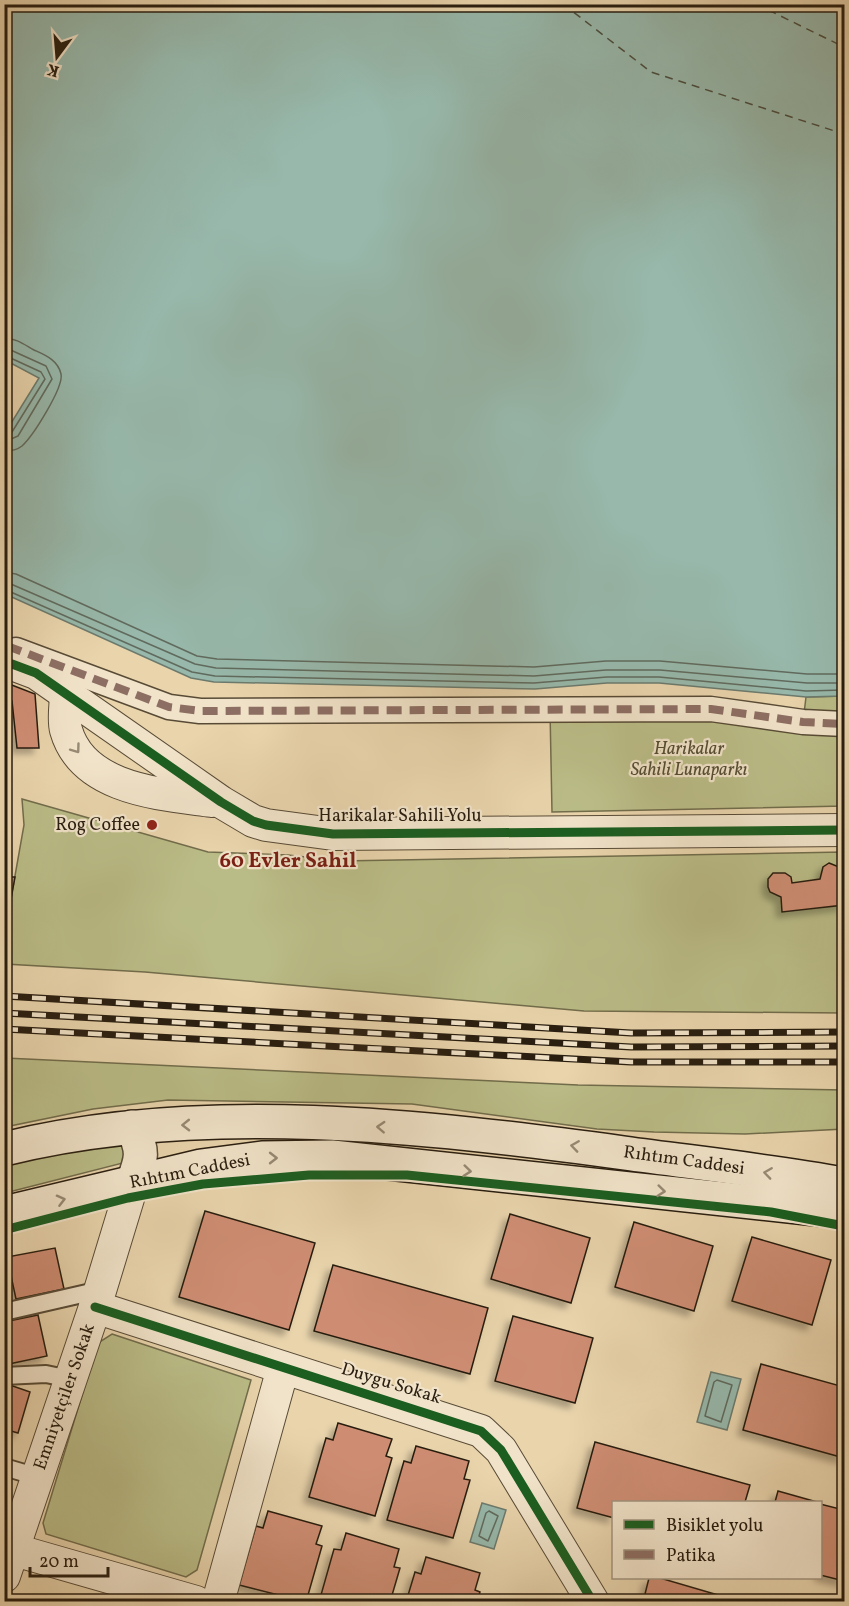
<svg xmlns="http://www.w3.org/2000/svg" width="849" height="1606" font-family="Vollkorn,serif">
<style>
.green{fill:#babc87;stroke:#716c4b;stroke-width:1.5}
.water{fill:#97b8ab;stroke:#6b7a6d;stroke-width:1.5}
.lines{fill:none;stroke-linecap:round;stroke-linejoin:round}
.shore{stroke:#606a5d;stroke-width:1.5}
.ferry{stroke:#494c3e;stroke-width:1.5;stroke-dasharray:8 6;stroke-linecap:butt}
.building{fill:#ce8d73;stroke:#281d0f;stroke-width:1.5;filter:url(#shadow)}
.service-casing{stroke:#584b36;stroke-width:20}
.pedestrian-casing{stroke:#584b36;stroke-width:27}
.minor-casing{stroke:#584b36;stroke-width:34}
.tertiary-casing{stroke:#584b36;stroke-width:36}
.secondary-casing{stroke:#281d0f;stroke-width:36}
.service{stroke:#f1e3c9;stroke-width:16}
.pedestrian{stroke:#f1e3c9;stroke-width:24}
.minor{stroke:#f1e3c9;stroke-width:32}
.tertiary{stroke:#f1e3c9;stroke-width:33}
.secondary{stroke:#f1e3c9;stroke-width:33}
.rail-casing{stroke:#281d0f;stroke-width:7}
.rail{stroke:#f1e3c9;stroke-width:4.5;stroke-dasharray:14;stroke-linecap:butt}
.quiet{stroke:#8d6e63;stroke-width:8;stroke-dasharray:15 8;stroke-linecap:butt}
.cycleway-casing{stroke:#f1e3c9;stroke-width:13}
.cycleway{stroke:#1b5e20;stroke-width:9}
.oneway{stroke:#978a75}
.poi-dot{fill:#8f2418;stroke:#f1e3c9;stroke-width:2}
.labels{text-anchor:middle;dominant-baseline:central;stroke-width:4.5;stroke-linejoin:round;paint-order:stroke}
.park-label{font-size:18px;font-style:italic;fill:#544d33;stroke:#f1e3c9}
.street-label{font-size:18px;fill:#281d0f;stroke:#f1e3c9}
.poi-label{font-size:18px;fill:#281d0f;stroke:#f1e3c9;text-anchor:end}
.quarter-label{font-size:21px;font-weight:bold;fill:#7a1f14;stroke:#f1e3c9}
</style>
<defs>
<filter id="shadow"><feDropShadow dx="-5.5" dy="5.5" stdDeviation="3" flood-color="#0004"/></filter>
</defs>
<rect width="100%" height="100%" fill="#e9d4ac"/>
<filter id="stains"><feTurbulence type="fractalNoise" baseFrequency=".00333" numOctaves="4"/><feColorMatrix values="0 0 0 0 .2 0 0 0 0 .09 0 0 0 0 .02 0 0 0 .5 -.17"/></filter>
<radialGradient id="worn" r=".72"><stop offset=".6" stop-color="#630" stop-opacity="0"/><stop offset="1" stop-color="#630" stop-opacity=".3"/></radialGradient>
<g class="green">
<polygon points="844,696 844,806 552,812 550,710 803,722 806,697"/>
<polygon points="22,799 208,852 288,855 340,861 844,852 844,1013 584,1011 145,972 5,964 4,921 7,921 24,825"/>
<polygon points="5,1058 578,1085 844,1090 844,1129 745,1134 654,1132 597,1129 412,1104 168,1100 93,1109 5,1127"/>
<polygon points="115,1136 129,1142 123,1163 5,1193 5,1164"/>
<polygon points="112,1334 251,1380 197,1570 186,1577 46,1534 43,1523 98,1343"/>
</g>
<g class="water">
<polygon points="5,4 844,5 844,696 806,697 659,683 607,683 535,689 214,682 191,678 5,594 5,433 39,378 5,360"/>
<polygon points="711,1372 741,1379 727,1430 697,1422"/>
<polygon points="482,1503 506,1510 494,1549 470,1542"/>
</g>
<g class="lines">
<g class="shore">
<path d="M4,338C16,338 25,345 34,350C45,355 58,360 61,374C64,387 33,436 22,446C17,450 11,451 4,451"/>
<polyline points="4,347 46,366 52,379 18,436 4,442"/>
<polyline points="4,355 41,372 45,379 12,432 4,435"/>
<polyline points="4,572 16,574 197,656 217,659 534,667 606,661 660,661 807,674 844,674"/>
<polyline points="4,581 195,664 216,668 534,676 606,670 660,670 807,683 844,683"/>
<polyline points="4,589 192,672 215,676 534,683 607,677 659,677 806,691 844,690"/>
<polygon points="717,1380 732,1385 721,1422 705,1416 714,1382"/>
<polygon points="489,1511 498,1516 488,1541 479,1536 486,1513"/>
</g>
<g class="ferry">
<polyline points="563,4 651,72 844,134"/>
<polyline points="756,4 844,47"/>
</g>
</g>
<g class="building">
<polygon points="4,682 35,694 39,748 17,748 12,701 4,698"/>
<polygon points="829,863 844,869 844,905 782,912 781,897 770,892 768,887 768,879 773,873 785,873 791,877 792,883 820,879 823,867"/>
<polygon points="4,877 15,877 7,921 4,921"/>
<polygon points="205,1211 315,1243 289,1330 179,1297"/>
<polygon points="510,1214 590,1238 571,1303 491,1279"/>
<polygon points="634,1222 713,1246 694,1311 615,1287"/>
<polygon points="752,1237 831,1260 812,1325 732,1301"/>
<polygon points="55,1248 64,1289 16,1299 7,1257"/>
<polygon points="333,1265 488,1308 470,1374 314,1331"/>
<polygon points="38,1315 47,1356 4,1365 4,1322"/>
<polygon points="513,1316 593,1338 575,1403 495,1381"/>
<polygon points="761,1364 844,1387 844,1458 743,1430"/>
<polygon points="7,1384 30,1392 18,1433 4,1429"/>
<polygon points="338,1423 392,1439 386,1456 392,1458 375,1516 309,1497 326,1438 333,1440"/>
<polygon points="595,1442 750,1485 745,1502 614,1502 614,1518 577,1508"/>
<polygon points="416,1446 469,1461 464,1479 470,1480 453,1538 387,1520 404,1461 411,1463"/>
<polygon points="778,1491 817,1502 775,1502"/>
<polygon points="820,1504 844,1510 844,1581 820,1575"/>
<polygon points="268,1511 322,1526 316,1544 322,1546 306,1602 239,1585 256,1526 263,1528"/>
<polygon points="346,1533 399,1549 394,1567 400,1568 390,1602 319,1602 334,1549 341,1550"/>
<polygon points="426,1557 480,1573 475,1590 480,1592 477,1602 406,1602 415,1572 421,1574"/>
<polygon points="649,1578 660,1578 742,1602 643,1602"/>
</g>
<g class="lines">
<defs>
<g id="service">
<polyline points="4,1312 100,1290"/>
<polyline points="4,1376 46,1374 70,1379"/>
<polyline points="4,1467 38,1477"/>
</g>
<polyline id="pedestrian" points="16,650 169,707 200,711 711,709 803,722 844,724"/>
<g id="minor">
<polyline points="4,661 36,673 221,802 253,821 266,825 333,834 844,830"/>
<path d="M66,693C66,705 63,719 66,730C83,790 162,794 212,801"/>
<polyline points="95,1307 481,1431 501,1450 593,1602"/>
<polyline points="4,1547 196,1602"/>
<polyline points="4,1576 95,1307 133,1182"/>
<polyline points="218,1602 283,1368"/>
</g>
<path id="tertiary" d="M132,1127C144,1151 142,1158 133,1182"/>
<g id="secondary">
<path d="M4,1149C201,1100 425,1126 624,1153C697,1163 771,1171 844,1184"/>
<polyline points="4,1213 201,1166 262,1158 332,1157 844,1212"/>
</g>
</defs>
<use href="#service" class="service-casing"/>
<use href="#pedestrian" class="pedestrian-casing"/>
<use href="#minor" class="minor-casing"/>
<use href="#tertiary" class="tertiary-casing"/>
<use href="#secondary" class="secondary-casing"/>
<use href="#service" class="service"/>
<use href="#pedestrian" class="pedestrian"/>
<use href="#minor" class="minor"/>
<use href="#tertiary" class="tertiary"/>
<use href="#secondary" class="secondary"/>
<defs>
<g id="rail">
<polyline points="4,996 631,1033 844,1032"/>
<polyline points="4,1013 631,1047 844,1046"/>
<polyline points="4,1029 631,1062 844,1062"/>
</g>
</defs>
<use href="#rail" class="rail-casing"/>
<use href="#rail" class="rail"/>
<polyline class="quiet" points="7,646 169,707 200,711 711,709 803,722 844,724"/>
<defs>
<g id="cycleway">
<polyline points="4,661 36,673 221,802 253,821 266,825 333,834 844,830"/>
<polyline points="4,1230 128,1198 203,1184 309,1175 407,1175 771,1212 844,1226"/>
<polyline points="95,1307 481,1431 501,1450 593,1602"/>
</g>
</defs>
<use href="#cycleway" class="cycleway-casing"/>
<use href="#cycleway" class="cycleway"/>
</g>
<defs><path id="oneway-chevron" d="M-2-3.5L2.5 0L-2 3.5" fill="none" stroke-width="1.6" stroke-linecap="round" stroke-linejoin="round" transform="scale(1.5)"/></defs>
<g class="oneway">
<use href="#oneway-chevron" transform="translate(76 749) rotate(54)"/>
<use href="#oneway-chevron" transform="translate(186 1125) rotate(179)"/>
<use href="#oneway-chevron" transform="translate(381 1127) rotate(-177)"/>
<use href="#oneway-chevron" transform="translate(575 1146) rotate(-172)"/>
<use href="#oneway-chevron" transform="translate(273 1158)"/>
<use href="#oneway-chevron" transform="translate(467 1171) rotate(6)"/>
<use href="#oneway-chevron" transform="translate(768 1173) rotate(-172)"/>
<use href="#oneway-chevron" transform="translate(661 1191) rotate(6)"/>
<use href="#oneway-chevron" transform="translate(61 1200) rotate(-14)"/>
</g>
<circle class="poi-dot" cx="152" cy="825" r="6"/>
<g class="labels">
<g class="park-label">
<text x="689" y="749">Harikalar<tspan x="689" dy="21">Sahili Lunaparkı</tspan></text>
</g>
<g class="street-label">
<text x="400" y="816">Harikalar Sahili Yolu</text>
<text transform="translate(684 1161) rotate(8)">Rıhtım Caddesi</text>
<text transform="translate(190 1172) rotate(-11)">Rıhtım Caddesi</text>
<text transform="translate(391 1384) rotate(17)">Duygu Sokak</text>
<text transform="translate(65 1397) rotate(-71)">Emniyetçiler Sokak</text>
</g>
<g class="poi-label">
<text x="140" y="825">Rog Coffee</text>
</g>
<g class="quarter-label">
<text x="288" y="861">60 Evler Sahil</text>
</g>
</g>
<rect width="849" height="1606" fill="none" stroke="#e9d4ac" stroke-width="24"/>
<rect x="6" y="6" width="837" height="1594" fill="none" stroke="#281d0f" stroke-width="3"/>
<rect x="12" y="12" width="825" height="1582" fill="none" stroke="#281d0f" stroke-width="1.5"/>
<rect x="612" y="1501" width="210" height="78" fill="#f1e3c9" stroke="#a1947f" stroke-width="1.5"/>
<rect x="624" y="1520" width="30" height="9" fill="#1b5e20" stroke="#a1947f" stroke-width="1.5"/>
<text x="666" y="1531" font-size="18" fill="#281d0f">Bisiklet yolu</text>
<rect x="624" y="1550" width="30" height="9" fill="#8d6e63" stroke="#a1947f" stroke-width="1.5"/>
<text x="666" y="1561" font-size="18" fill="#281d0f">Patika</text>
<g transform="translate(57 57) rotate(196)" stroke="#f1e3c9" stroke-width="4.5" paint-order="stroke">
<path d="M0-4.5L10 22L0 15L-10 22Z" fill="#281d0f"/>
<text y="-9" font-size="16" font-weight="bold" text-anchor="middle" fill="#281d0f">K</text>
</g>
<path d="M30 1567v9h78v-9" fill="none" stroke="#281d0f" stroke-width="3"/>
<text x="39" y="1567" font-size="18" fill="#281d0f" stroke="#f1e3c9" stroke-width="4.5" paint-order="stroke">20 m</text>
<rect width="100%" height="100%" filter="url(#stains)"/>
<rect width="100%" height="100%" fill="url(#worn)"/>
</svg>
